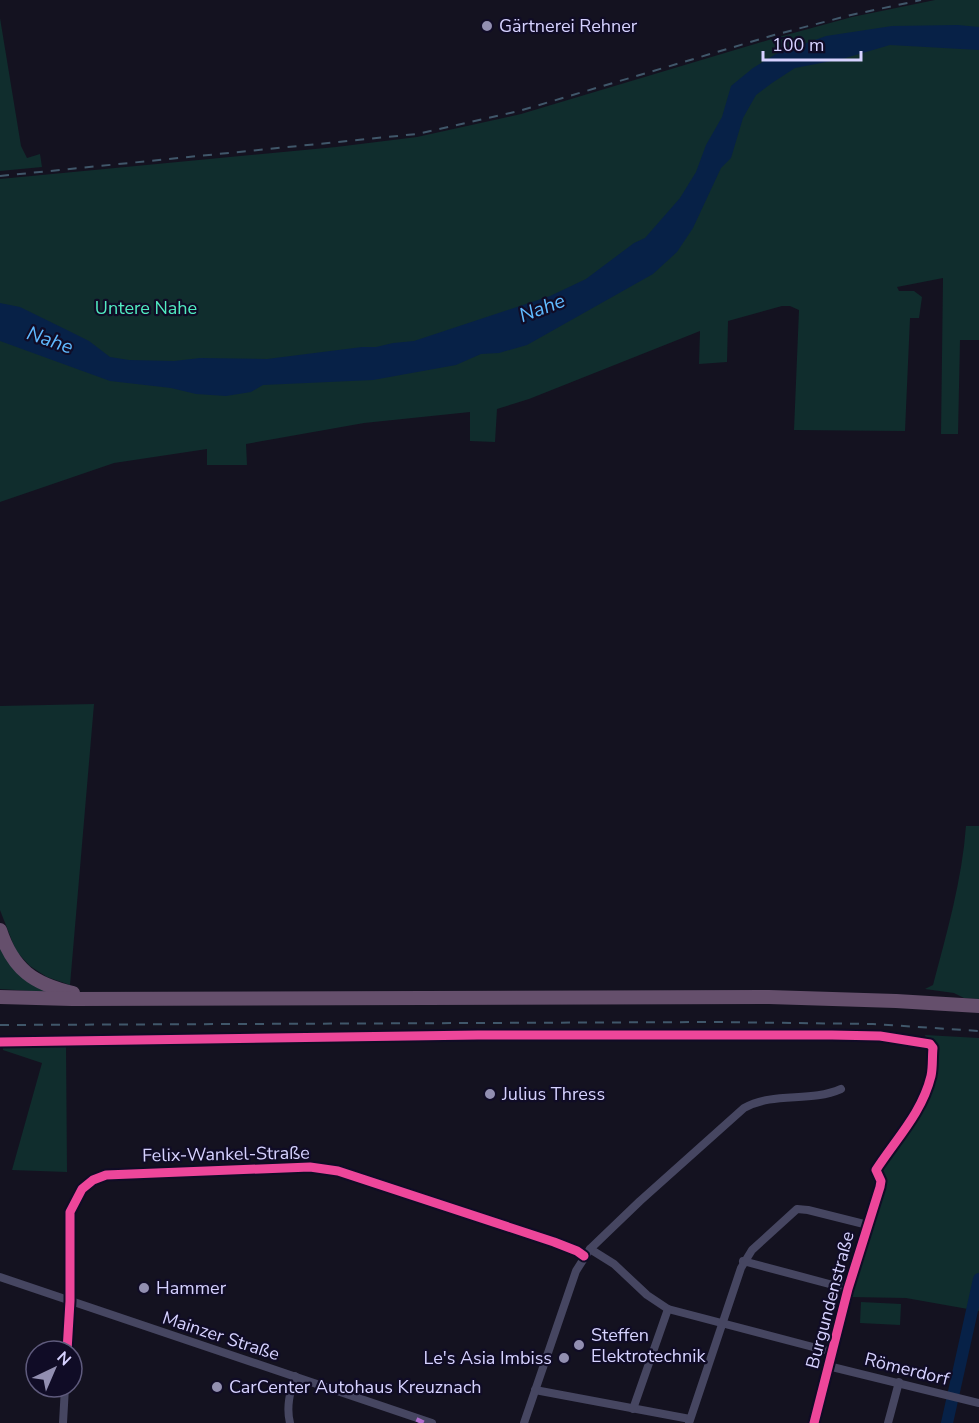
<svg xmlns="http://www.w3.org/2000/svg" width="979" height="1423" font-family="'Nunito Sans',sans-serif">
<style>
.green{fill:#102d2d}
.water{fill:#072147}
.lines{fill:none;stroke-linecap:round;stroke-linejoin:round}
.river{stroke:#072147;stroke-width:12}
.street{stroke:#464661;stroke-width:8}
.highway{stroke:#654f6c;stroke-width:14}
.rail{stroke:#40576a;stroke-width:2;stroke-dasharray:9 8;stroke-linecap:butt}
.quiet{stroke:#b06ccc;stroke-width:8;stroke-dasharray:15 8;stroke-linecap:butt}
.cycleway-casing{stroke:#100c26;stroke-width:13}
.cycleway{stroke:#ed469a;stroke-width:9}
.poi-dot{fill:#928fb1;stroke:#100c26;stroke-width:2}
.labels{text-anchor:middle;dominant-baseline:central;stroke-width:4.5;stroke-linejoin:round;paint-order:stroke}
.poi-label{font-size:18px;fill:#d6d2ff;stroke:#100c26;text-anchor:start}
.park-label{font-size:18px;fill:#51ecc1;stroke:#100c26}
.street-label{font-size:18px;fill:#d6d2ff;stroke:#100c26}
.water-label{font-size:20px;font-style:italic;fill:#60baff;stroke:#100c26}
</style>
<rect width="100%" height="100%" fill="#141220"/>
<g class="green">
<polygon points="935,0 979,0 979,340 960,340 958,434 941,434 943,278 897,287 899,291 914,291 922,297 919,318 910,318 905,431 794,430 799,310 790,306 782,306 728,321 727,362 699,364 700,331 529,399 497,409 495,442 470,441 470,412 364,423 246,444 247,465 207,465 207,449 114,463 0,502 0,179 336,147 417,137 521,114 775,38 852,17"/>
<polygon points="0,18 21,146 27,158 40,154 42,167 0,171"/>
<polygon points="94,704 70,985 47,977 30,966 16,951 0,910 0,706"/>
<path d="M966,826H979V999L964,998L954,993L925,989L933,985C947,932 962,880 966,826Z"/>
<path d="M0,946C14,969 23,981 47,992L0,989Z"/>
<path d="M925,1035L979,1038V1311L906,1298L850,1297L882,1189L874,1187L873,1166C896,1134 932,1097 929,1054C929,1048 927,1041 925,1035Z"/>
<polygon points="3,1045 66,1045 67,1172 12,1170 42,1063 3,1050"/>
<polygon points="861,1302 901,1304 900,1325 860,1323"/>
</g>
<polygon class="water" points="958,25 979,27 979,50 890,45 842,59 795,68 772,83 756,95 743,118 731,158 721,168 693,228 677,252 653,274 527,345 499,353 481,354 456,365 373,380 263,385 251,392 226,396 196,394 171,388 110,381 0,341 0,303 20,307 71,332 89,341 110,357 129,360 174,361 200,358 267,359 362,347 376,347 393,343 414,341 550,296 586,279 634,243 645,238 680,198 696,172 706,145 722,117 731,86 753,68 776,54 826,36 892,26"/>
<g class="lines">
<polyline class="river" points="947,1423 979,1279"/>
<g class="street">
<polyline points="590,1249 614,1264 647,1295 668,1309 832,1352"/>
<polyline points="743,1261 848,1289"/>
<polyline points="0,1277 432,1423"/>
<polyline points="67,1351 70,1301 70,1212 82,1189 93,1180 106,1175 310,1167 338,1171 554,1242 577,1251 584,1256"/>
<polyline points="828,1366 979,1403"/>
<polyline points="535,1390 690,1419"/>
<polyline points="633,1409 668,1309"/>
<polyline points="63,1423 65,1387"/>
<path d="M290,1423C286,1407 290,1392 295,1376"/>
<path d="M524,1423L576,1271L590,1249L640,1201L744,1108C775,1091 809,1103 841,1089"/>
<polyline points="689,1423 741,1268 752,1250 797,1209 808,1210 868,1225"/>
<polyline points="814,1423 848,1289 880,1187"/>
<polyline points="888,1423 899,1382"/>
</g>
<g class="highway">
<path d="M0,930C13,970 34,984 73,993"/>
<polyline points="0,997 72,999 769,997 896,1001 979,1006"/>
</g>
<g class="rail">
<polyline points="0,176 417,134 519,111 774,35 851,15 921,0"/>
<polyline points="0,1025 714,1022 873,1024 979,1031"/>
</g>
<polyline class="quiet" points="419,1423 421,1419"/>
<defs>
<g id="cycleway">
<path d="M0,1042L478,1035H832L880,1036L930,1044L933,1048C932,1057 933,1067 931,1076C922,1113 896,1139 876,1170L881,1181L880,1187L848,1289L814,1423"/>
<polyline points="67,1351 70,1301 70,1212 82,1189 93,1180 106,1175 310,1167 338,1171 554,1242 577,1251 584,1256"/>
</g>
</defs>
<use href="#cycleway" class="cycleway-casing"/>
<use href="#cycleway" class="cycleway"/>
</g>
<g class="poi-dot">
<circle cx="487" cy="26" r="6"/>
<circle cx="490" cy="1094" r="6"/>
<circle cx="144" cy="1288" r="6"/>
<circle cx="579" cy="1345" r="6"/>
<circle cx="564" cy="1358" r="6"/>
<circle cx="217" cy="1387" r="6"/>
</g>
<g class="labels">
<g class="poi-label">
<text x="499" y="26">Gärtnerei Rehner</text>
<text x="502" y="1094">Julius Thress</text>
<text x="156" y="1288">Hammer</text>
<text x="591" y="1335">Steffen<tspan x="591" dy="21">Elektrotechnik</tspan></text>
<text x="552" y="1358" text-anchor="end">Le's Asia Imbiss</text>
<text x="229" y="1387">CarCenter Autohaus Kreuznach</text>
</g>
<g class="park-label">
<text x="146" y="308">Untere Nahe</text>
</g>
<g class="street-label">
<text transform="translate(226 1154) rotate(-1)">Felix-Wankel-Straße</text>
<text transform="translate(830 1300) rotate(-75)">Burgundenstraße</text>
<text transform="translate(221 1336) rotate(18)">Mainzer Straße</text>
<text transform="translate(907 1369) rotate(14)">Römerdorf</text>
</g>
<g class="water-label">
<text transform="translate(542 308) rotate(-21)">Nahe</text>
<text transform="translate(50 340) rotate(19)">Nahe</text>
</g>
</g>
<g transform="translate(54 1369) rotate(44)"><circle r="28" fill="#100c26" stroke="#5f5b7d" stroke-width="1.5"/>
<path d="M0-4.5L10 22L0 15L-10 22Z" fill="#928fb1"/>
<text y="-9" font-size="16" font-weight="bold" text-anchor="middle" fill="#d6d2ff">N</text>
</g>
<path d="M763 51v9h98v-9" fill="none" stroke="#d6d2ff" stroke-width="3"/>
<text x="772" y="51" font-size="18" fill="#d6d2ff" stroke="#100c26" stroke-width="4.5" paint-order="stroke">100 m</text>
</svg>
